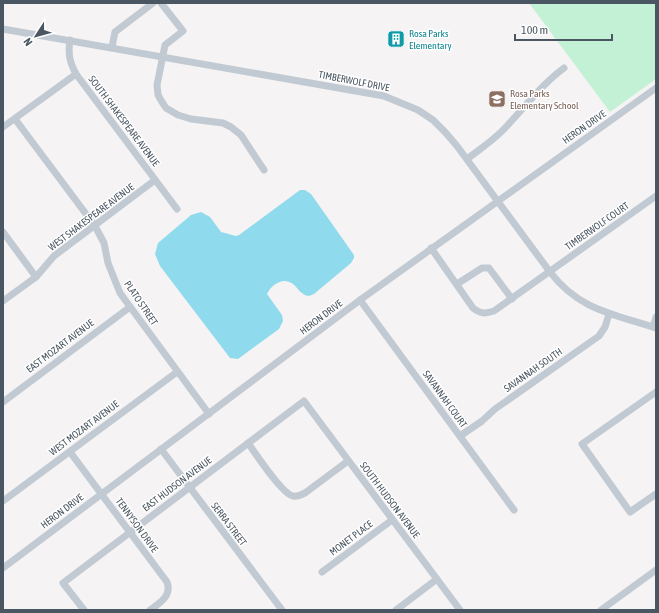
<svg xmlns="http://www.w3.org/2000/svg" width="659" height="613" font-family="'Asap Condensed',sans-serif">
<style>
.green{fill:#c3f1d5}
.water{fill:#90daee}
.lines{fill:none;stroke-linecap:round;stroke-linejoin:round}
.minor{stroke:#c1cad2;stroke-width:7}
.labels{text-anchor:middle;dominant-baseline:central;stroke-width:3;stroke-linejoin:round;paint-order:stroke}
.culture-label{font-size:10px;fill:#0d838f;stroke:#fff;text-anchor:start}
.street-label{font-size:10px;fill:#4a5661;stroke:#fff}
.education-label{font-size:10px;fill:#785e54;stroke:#fff;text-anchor:start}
</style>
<rect width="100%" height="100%" fill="#f5f3f3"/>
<polygon class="green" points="529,3 656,3 656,79 610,112"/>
<path class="water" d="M300,190H305L311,194L354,255V258L351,263L314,294C311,295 309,297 305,295C300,293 297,287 293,284C283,276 271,285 267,294L282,315L283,321L279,329L238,359L230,358L160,266L155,254L158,243L191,215L201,212L210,217L221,232L236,236L239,235Z"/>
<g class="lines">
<g class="minor">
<polyline points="161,3 183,31 165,45 157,85 158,95 162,102 166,108 178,115 191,119 223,123 231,127 241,135 264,170"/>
<path d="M3,29L384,96L418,110L433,120L445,132L457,146L550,272C579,310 613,314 656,328"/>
<path d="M70,40C68,53 69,61 76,74L177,209"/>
<polyline points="112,47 115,32 153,3"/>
<polyline points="15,119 95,226 104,243 108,263 120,293 209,414"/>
<polyline points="3,127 76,74"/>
<path d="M467,159C480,149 494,140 505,128C525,107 541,85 564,68"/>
<polyline points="3,232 36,277"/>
<path d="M431,248L473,308C481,314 485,314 494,311L656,196"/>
<polyline points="457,284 482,268 489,268 512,299"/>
<polyline points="360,300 514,510"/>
<polyline points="3,301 36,277 54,256 155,180"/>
<polyline points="653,327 656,317"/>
<polyline points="656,392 582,444 630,512 656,494"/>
<polyline points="3,402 130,307"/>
<polyline points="460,436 482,421 495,409 599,336 605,327 609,314"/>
<path d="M248,443C256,454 282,494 293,496C297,497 301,495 305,493L348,461"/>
<polyline points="161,449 282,610"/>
<path d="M70,452L167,582C172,596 160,603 150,610"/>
<polyline points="3,501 177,372"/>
<polyline points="3,568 360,300 656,88"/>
<polyline points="322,572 392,520"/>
<polyline points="84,610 63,583 304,401 460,610"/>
<polyline points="396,610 437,579"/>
<polyline points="601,610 656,570"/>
</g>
</g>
<defs>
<symbol id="building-square" viewBox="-11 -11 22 22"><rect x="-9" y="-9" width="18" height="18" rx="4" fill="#0f9aa8" stroke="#fff"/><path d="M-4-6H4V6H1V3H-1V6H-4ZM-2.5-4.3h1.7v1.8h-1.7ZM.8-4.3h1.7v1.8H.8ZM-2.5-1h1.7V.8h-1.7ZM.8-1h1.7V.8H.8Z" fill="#fff"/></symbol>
<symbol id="school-square" viewBox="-11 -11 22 22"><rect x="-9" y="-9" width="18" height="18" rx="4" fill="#8d6e63" stroke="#fff"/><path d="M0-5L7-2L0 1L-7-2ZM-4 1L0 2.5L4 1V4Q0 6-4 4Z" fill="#fff"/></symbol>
</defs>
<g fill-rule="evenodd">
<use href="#building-square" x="386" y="29" width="20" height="20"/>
<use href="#school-square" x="487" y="89" width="20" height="20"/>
</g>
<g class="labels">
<g class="culture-label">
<text x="409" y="33">Rosa Parks<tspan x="409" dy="12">Elementary</tspan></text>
</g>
<g class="street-label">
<text transform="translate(354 81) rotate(11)">TIMBERWOLF DRIVE</text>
<text transform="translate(124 121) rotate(53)">SOUTH SHAKESPEARE AVENUE</text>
<text transform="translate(584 127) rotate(-35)">HERON DRIVE</text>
<text transform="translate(91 217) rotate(-37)">WEST SHAKESPEARE AVENUE</text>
<text transform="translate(597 226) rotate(-35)">TIMBERWOLF COURT</text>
<text transform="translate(141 303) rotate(56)">PLATO STREET</text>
<text transform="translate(321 317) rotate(-37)">HERON DRIVE</text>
<text transform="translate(60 346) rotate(-37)">EAST MOZART AVENUE</text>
<text transform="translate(533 370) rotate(-35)">SAVANNAH SOUTH</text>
<text transform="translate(445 399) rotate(54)">SAVANNAH COURT</text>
<text transform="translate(84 428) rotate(-37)">WEST MOZART AVENUE</text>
<text transform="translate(177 484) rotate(-37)">EAST HUDSON AVENUE</text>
<text transform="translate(390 500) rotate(53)">SOUTH HUDSON AVENUE</text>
<text transform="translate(62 511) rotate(-37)">HERON DRIVE</text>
<text transform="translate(229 524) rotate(53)">SERRA STREET</text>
<text transform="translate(137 525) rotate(54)">TENNYSON DRIVE</text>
<text transform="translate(351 538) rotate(-37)">MONET PLACE</text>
</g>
<g class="education-label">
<text x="510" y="93">Rosa Parks<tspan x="510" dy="12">Elementary School</tspan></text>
</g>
</g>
<rect width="659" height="613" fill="none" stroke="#4a5661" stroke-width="8"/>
<g transform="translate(36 36) rotate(234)" stroke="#ffffff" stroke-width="3" paint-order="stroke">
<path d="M0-3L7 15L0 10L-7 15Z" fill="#4a5661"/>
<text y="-6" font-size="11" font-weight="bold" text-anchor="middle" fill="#4a5661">N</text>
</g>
<path d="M515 34v6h97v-6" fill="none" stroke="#4a5661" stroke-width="2"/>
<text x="521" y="34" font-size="12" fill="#4a5661" stroke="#ffffff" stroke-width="3" paint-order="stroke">100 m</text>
</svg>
